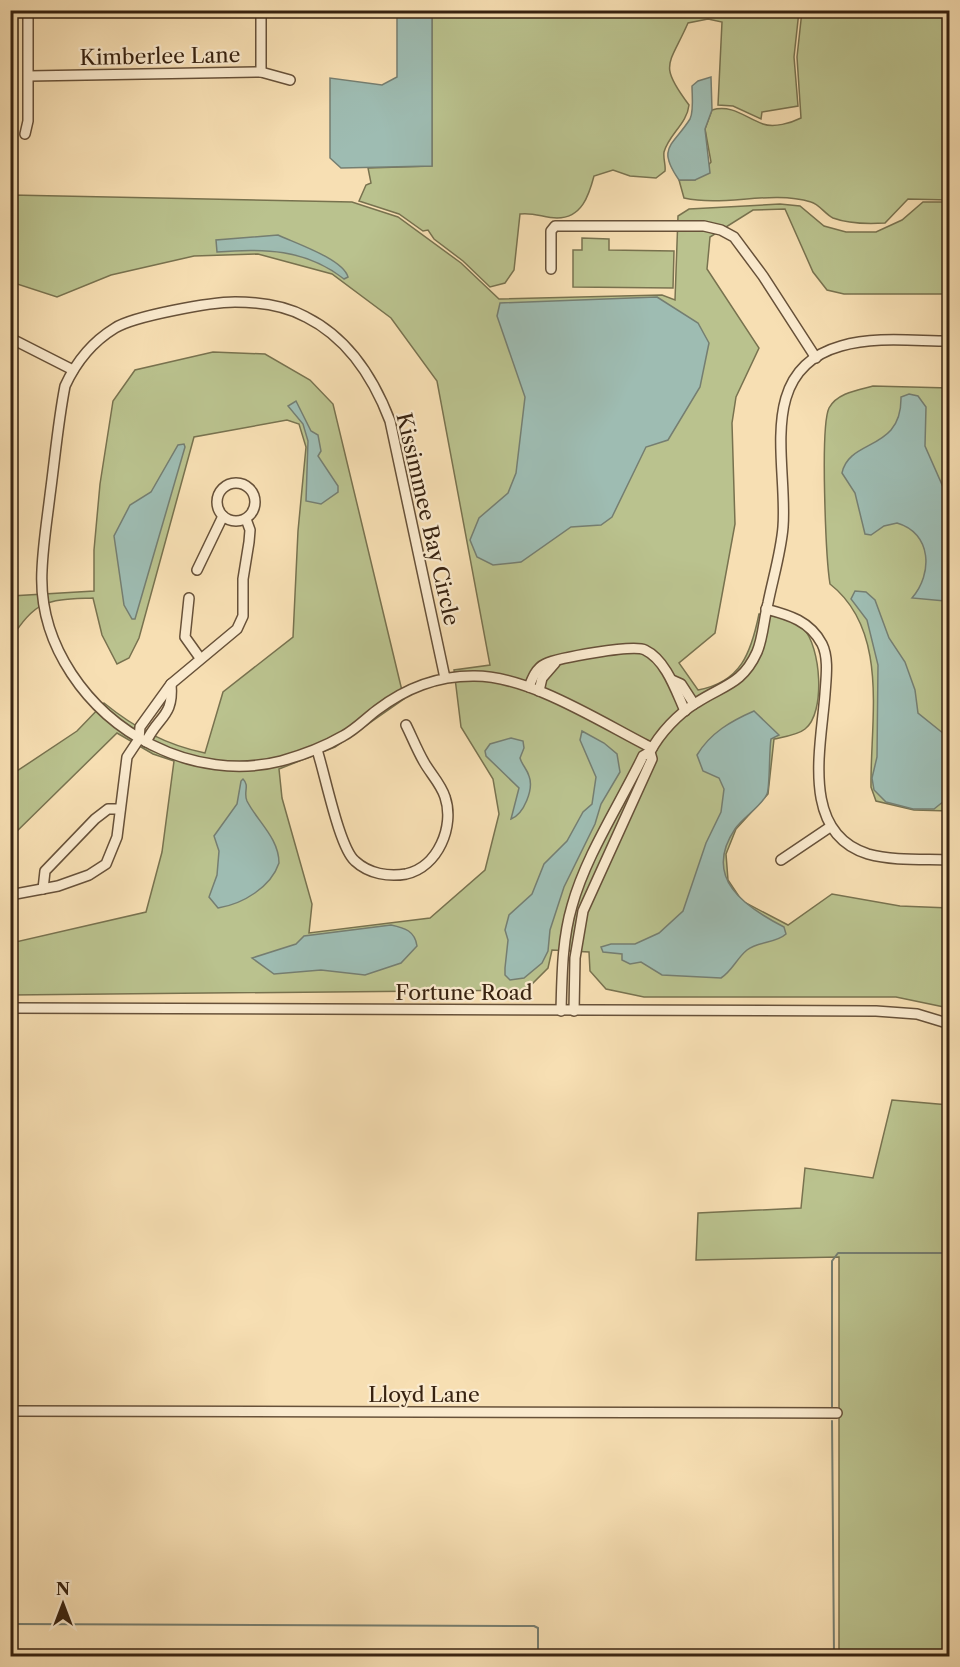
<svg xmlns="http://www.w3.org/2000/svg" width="960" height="1667" font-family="'Libre Caslon Text',serif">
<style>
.green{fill:#bac28e;stroke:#78724f;stroke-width:1.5}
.water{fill:#9ebcb2;stroke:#757e71;stroke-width:1.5}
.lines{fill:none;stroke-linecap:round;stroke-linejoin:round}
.stream{stroke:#757e71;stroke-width:2}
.minor-casing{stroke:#675139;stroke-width:12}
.minor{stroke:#faeace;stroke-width:9}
.labels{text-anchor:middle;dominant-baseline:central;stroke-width:4.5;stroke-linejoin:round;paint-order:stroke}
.street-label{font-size:21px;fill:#372210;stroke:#faeace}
</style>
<rect width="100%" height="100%" fill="#f7dfb3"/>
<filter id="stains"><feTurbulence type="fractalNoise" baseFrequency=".00333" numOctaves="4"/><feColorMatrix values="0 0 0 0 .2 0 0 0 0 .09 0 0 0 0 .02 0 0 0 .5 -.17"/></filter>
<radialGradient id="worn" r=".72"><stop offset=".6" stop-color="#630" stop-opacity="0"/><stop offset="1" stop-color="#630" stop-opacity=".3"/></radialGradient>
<g class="green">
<path d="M432,11H799L794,57L798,106L762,112L761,119L733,106L718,105L722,22L708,19L688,23C669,66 658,64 689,105C687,124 669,134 664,152C663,159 666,165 665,171L656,178L630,176L613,170L594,176C589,195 582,218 557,218C544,218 534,212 520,214L514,270L505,283L490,287L463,261L434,239L428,230L423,231L399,214L359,201L366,185L371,183L368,168L432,166Z"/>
<path d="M802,11H949V200L908,199L885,223C868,224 849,224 833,218C825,214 819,204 811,202C770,190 725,207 684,198L679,180H695L711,162L705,129L712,110C732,104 746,118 763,124C774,128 791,123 801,118L797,57Z"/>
<path d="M11,195L352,202L398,217L461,263L499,299L662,295L675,300L678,216L689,209L780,204L800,206L824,226L846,232H876L902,220L923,202H949V294H844L827,290L813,272L785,209L753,210L710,237L707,269L759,348L736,397L732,423L735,524L715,633L679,663L698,690C741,682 751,653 759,614C773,616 793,618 803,628C821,646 826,713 805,729C798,735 783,737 774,739L768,794L736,829L726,854L728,880L742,901L788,925L832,894L900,906L949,908V1008L896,997H644L606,989L590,971L589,952L552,950L548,968L526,990L11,995V943L146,912L162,852L174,761L153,754L117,733L11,837V775L77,731L104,703C135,728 166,745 205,753L223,692L293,637L298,531L306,447L299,424L287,420L194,437L139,638L129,658L117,664L102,635L93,598C49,600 36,598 11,639V596L94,591V550L100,484L113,401L135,370L213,352L265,354L310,380L333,404L404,699L335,747L279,769L282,798L312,904L309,933L430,918L485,870L499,814L493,779L461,727L454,670L490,665L437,381L391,318L332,274L258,254L194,256L111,275L57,297L11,282Z"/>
<polygon points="582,238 609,239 609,250 674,251 673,288 573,287 573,250 582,250"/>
<path d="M873,386L949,388V811L914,810L876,801L871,787C870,721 890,631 830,584C826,559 820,427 829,408C837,393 858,390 873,386Z"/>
<polygon points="892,1100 949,1105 949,1656 839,1656 839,1257 696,1260 698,1213 801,1208 805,1168 873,1178"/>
</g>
<g class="water">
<polygon points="397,11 432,11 432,166 341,168 330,158 330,78 382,85 397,77"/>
<path d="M711,77L712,110L705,129L710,173L695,180H679C656,147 673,146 690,119C694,111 692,95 692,86L698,81Z"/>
<path d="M278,235C295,243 343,259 348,277L344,279C306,249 263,248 217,252L216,240Z"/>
<polygon points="657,297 698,323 709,343 700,387 668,440 646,447 612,517 601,525 571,527 521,562 493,565 477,557 470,540 479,518 508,493 516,473 525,397 497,316 500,303"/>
<path d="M909,394L918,396L926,407L925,446L947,496L950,600L945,601L912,598C933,574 932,533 897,523L884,526L871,535L865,534L855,493L842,473C849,438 902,452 901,397Z"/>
<polygon points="296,401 311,431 318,435 321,451 318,456 338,486 338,492 321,504 306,501 308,441 303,424 288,406"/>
<polygon points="184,444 185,447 135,619 132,619 124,605 114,536 130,505 151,492 178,445"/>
<polygon points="855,591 866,592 875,600 889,638 905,662 915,690 918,713 949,738 949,797 934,809 913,809 886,802 874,790 872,778 877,757 878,665 867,620 851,599"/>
<path d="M754,711L779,735L771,739C769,750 770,788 767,794C761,807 743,817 735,829C702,878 745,907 784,927L786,934C775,944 758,941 747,950C737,958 732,971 721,978L662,975L641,962L630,964L622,960V954L603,952L601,947L611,944H635L659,933L683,911L706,843L721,812L724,789L719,778L703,771L697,755C710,733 731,721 754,711Z"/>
<polygon points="582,731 604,743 617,754 620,772 601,804 595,824 564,887 550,930 548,951 542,963 524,978 510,980 505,975 505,968 508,940 505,930 509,915 532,894 544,864 567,841 583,812 592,804 596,777 580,740"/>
<path d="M511,738L523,741L524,748L520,758C522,765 527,769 529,776C534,789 524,814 511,819L519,788L486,756L485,751L490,744Z"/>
<path d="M243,779C250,786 243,792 247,801C257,821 279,838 279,863C271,887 243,904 218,908L209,897L217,875L219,851L214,836L237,804L241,781Z"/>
<path d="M391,925C405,928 415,931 417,946L401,963L365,975L321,970L274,974L252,958L296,944L304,936Z"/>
</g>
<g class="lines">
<g class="stream">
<polyline points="832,1407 832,1261 838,1253 950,1253"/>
<polyline points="832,1421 834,1656"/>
<polyline points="10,1624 534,1626 538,1628 538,1656"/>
</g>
<defs>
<g id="minor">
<polyline points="261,10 261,72"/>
<polyline points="29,76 261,72 290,80"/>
<polyline points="25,134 28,121 28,10"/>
<polyline points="551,269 551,231 555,226 704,226 721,230 734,237 763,276 816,358"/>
<polyline points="14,340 73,370"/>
<circle cx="236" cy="502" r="19"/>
<polyline points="197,570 223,516"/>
<polyline points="189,598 185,637 200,658"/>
<path d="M766,609C789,615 810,621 822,644C829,658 826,678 825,694C821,747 800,833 868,854C893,861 923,859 950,860"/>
<path d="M445,678L390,421C374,379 348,338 306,317C286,306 258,302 235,302C211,302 134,316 115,328C92,342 76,362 65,386C58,422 55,458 50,495C47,520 43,545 42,570C38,645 88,713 152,745C192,765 238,772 281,761C303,755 324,747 343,736C356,729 365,719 377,710C406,688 436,676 473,676C529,675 602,723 652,748"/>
<polyline points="672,680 681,684 694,704"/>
<path d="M529,687C532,679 536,668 545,664C558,658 633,644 645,650C666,660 676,691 685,711"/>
<polyline points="539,691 542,678 555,663"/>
<path d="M146,742C158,716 174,717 171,684"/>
<path d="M317,750C325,774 339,847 355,861C369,874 389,877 406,874C438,867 455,826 445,797C441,784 430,773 424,762C417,750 412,737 406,725"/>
<polyline points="781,860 830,827"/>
<polyline points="43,889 45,871 95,819 108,809 120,809"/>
<polyline points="10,895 58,886 89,875 106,864 117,837 127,757 139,739 140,727 171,684 237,629 243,616 243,579 249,542 250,530 246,519"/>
<polyline points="10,1008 876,1011 917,1014 950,1024"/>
<path d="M561,1011C562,976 562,940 572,906C586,855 620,804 643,756L650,752"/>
<path d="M574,1011L575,958L583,911L652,759L650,752C660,733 678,714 696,703C723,685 742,685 757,652C763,638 764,618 768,603C773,578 781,552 783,527C788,464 755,370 841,346C875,336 914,341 950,341"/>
<polyline points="10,1411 837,1413"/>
</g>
</defs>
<use href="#minor" class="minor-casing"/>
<use href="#minor" class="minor"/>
</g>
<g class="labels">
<g class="street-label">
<text transform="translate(160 56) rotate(-1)">Kimberlee Lane</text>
<text transform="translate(428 519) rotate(77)">Kissimmee Bay Circle</text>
<text x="464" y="992">Fortune Road</text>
<text x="424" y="1394">Lloyd Lane</text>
</g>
</g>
<rect width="960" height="1667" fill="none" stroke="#f7dfb3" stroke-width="36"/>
<rect x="12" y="12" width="936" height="1643" fill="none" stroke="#372210" stroke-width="3"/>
<rect x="18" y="18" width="924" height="1631" fill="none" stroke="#372210" stroke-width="1.5"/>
<g transform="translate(63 1604)" stroke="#faeace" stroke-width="4.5" paint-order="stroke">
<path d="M0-4.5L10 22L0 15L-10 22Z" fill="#372210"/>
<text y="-9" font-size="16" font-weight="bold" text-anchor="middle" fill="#372210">N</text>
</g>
<rect width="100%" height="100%" filter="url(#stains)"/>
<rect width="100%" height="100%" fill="url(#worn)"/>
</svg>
